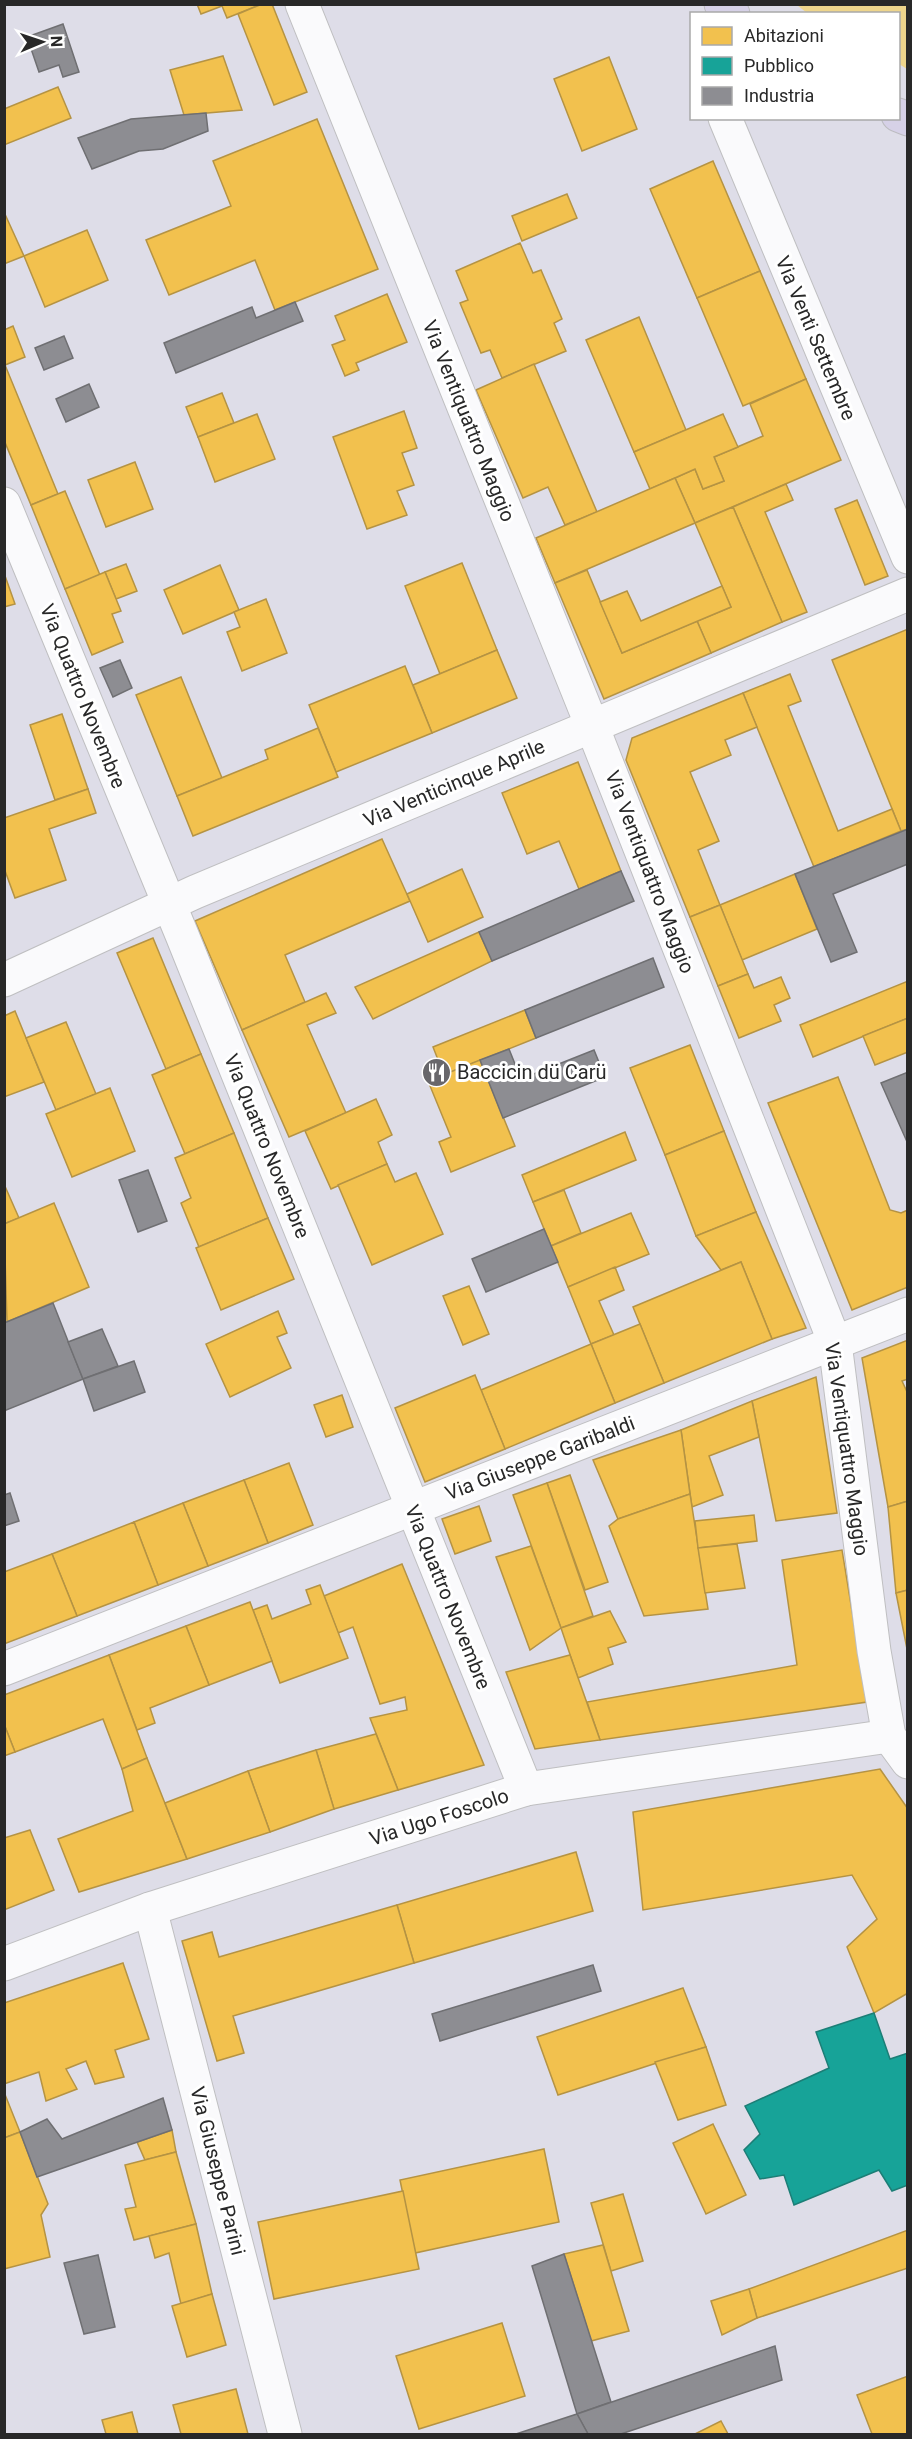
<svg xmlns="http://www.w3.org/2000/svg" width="912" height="2439" font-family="Roboto,sans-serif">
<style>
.water{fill:#eed58c}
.homes{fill:#f2c14e;stroke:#b59343;stroke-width:1.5}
.public{fill:#17a398;stroke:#1c7e76;stroke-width:1.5}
.industry{fill:#8d8d92;stroke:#6f6f72;stroke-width:1.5}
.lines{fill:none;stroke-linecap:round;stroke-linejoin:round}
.minor-casing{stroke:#bfbfc1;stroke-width:35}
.major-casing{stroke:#bcbcc0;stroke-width:35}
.minor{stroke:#fafafc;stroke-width:33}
.major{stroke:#d6d1e7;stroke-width:33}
.labels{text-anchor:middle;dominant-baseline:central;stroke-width:6;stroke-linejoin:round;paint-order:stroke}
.street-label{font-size:20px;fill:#282828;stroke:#fff}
.poi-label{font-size:20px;fill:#282828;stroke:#fff;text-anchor:start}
</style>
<rect width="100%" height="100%" fill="#dedde8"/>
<polygon class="water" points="797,5 907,5 907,69 899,64 898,14 807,13"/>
<g class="homes">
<polygon points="197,4 262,4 227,18 222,6 201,14"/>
<polygon points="262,4 272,4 307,92 274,105 238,14"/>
<polygon points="223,56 242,110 184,115 170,70"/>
<polygon points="609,57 637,129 582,151 554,79"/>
<polygon points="58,87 71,118 4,145 4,109"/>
<polygon points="317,119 378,269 275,310 255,260 169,295 146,240 231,206 213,161"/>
<polygon points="713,161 760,271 697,298 650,189"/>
<polygon points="567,194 577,218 522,241 512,216"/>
<polygon points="4,212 24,256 4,264"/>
<polygon points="87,230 108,280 45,307 24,256"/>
<polygon points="520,243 533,273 541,270 562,319 554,323 566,351 502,378 490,350 481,353 460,303 468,300 456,271"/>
<polygon points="760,271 806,379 743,406 697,298"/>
<polygon points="387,294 407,342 356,363 359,370 345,376 332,345 345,340 335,316"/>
<polygon points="639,317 686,430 634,452 586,340"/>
<polygon points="13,326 25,357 5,365 58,494 31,505 4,440 4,330"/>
<polygon points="534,364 597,512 565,525 548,487 523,498 476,390"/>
<polygon points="806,379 841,460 695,523 675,478 695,469 703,489 724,481 714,457 763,436 750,404"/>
<polygon points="222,393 234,423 198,437 186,407"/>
<polygon points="404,411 417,448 402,453 414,485 397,491 407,515 367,529 333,437"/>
<polygon points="257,414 275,459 215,482 198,437"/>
<polygon points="723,414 738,447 714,457 724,481 703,489 695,469 650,489 634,452"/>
<polygon points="135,462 153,509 106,527 88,480"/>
<polygon points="675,478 695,523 555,583 536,538"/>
<polygon points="786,484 793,500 765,512 807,612 782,622 733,507"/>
<polygon points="65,491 100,575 65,589 31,505"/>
<polygon points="857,500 888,576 865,585 835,509"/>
<polygon points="733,507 782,622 711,653 697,621 731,607 695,523"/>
<polygon points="462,563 497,650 440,674 405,586"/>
<polygon points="126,564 137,591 116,599 105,572"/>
<polygon points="220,565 239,610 183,634 164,590"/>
<polygon points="587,570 622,653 697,621 711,653 604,699 555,583"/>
<polygon points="105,572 121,611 112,614 123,642 92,655 65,589"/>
<polygon points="4,573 15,604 4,607"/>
<polygon points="722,586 731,607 622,653 600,602 627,591 641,621"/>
<polygon points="266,599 287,653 242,671 227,632 240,627 234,612"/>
<polygon points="908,629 908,829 901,831 832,660"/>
<polygon points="497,650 517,698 432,733 413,685"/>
<polygon points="405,666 432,733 336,772 309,705"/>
<polygon points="790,674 801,701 788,706 838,831 892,809 901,831 814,867 743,693"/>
<polygon points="181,677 222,778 177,796 136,695"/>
<polygon points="743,693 757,727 725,740 731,755 690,772 719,841 698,850 720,905 690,917 626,760 632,738"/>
<polygon points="62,714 88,789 55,800 30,725"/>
<polygon points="318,728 338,777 193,836 177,796 268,759 265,750"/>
<polygon points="578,762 621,871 579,889 559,841 527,854 502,793"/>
<polygon points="88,789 96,813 49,829 66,880 15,898 4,868 4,818"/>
<polygon points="382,839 410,901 285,955 305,1002 242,1030 195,921"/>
<polygon points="462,869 483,917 428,942 407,894"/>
<polygon points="795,874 817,929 742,960 720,905"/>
<polygon points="720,905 748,974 718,986 690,917"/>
<polygon points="479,932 492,961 373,1019 355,987"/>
<polygon points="153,938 201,1054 166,1069 117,953"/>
<polygon points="748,974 754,988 781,977 790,998 774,1005 781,1021 739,1038 718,986"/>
<polygon points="908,981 908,1018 813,1057 800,1025"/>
<polygon points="326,993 336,1013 307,1025 346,1113 289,1137 242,1030"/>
<polygon points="525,1010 536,1038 444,1075 433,1047"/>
<polygon points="15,1011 44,1082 4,1097 4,1016"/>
<polygon points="908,1018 908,1052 875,1065 863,1036"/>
<polygon points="66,1022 96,1094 56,1110 26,1038"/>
<polygon points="690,1045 724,1131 665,1155 630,1068"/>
<polygon points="201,1054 234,1133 185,1154 152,1075"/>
<polygon points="480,1060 515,1146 451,1172 439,1142 451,1137 428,1081"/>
<polygon points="838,1077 890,1210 901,1213 908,1210 908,1287 852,1310 768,1103"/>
<polygon points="110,1088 135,1151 72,1177 46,1114"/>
<polygon points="376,1099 392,1135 378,1142 387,1164 331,1189 305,1131"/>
<polygon points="724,1131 756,1212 696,1236 665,1155"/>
<polygon points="625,1132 636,1160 533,1202 522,1175"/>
<polygon points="234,1133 268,1218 199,1247 181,1203 191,1198 175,1158"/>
<polygon points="387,1164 395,1182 416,1173 443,1234 372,1265 338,1185"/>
<polygon points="4,1184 19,1218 4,1224"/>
<polygon points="564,1190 581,1233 551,1246 533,1202"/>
<polygon points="54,1203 89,1287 7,1322 4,1224"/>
<polygon points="756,1212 806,1328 772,1339 741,1262 721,1270 696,1236"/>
<polygon points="631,1213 649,1254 568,1287 551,1246"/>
<polygon points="268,1218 294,1279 221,1310 196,1248"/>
<polygon points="741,1262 772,1339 664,1383 633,1307"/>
<polygon points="615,1267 624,1290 599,1301 614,1335 591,1344 568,1287"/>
<polygon points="469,1286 489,1334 463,1345 443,1296"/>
<polygon points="278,1311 287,1333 277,1337 291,1368 230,1397 206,1344"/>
<polygon points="640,1324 664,1383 615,1403 591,1344"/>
<polygon points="908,1340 908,1379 902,1381 908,1394 908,1501 888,1507 862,1358"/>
<polygon points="591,1344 615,1403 505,1449 481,1390"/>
<polygon points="475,1375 505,1449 425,1482 395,1408"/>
<polygon points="816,1377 837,1513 776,1521 752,1401"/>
<polygon points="342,1395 353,1427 326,1437 314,1405"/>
<polygon points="752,1401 759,1437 709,1456 723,1495 692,1507 681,1430"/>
<polygon points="681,1430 690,1494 618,1519 593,1460"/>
<polygon points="289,1463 313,1525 268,1543 244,1480"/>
<polygon points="570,1475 608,1582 585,1590 547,1483"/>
<polygon points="244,1480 268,1543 208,1566 183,1503"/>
<polygon points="547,1483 593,1616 561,1628 513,1495"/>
<polygon points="690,1494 708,1609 644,1616 609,1526 618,1519"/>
<polygon points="908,1501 908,1590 896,1593 888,1507"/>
<polygon points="183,1503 208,1566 158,1585 134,1522"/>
<polygon points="479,1506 491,1541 455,1554 442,1519"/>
<polygon points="754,1515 757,1541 698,1548 695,1521"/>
<polygon points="134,1522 158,1585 77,1616 52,1554"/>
<polygon points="737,1544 745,1588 705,1593 698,1548"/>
<polygon points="531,1546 561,1628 530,1650 496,1557"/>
<polygon points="842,1550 867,1702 600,1740 587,1702 797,1665 782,1560"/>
<polygon points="52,1554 77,1616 4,1644 4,1572"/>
<polygon points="402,1564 484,1765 398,1790 370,1718 407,1710 405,1697 380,1704 353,1627 338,1633 324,1596"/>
<polygon points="320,1585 348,1658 280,1683 253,1610 267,1605 272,1619 311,1604 306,1590"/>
<polygon points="908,1590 908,1654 896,1593"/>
<polygon points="250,1602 272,1661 209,1685 186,1626"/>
<polygon points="610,1611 626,1642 608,1648 613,1664 578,1678 561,1628"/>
<polygon points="186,1626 209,1685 150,1708 155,1723 137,1730 109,1655"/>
<polygon points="109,1655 147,1758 122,1769 103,1719 15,1752 4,1724 4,1695"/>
<polygon points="570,1655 600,1740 535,1749 506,1672"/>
<polygon points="4,1724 15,1752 4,1756"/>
<polygon points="376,1734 398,1790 334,1809 316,1750"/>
<polygon points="316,1750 334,1809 270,1832 248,1771"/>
<polygon points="147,1758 187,1859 79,1892 58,1839 133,1811 122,1769"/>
<polygon points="880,1769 908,1809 908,1993 874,2013 847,1947 877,1919 852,1875 643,1910 633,1812"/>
<polygon points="248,1771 270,1832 187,1859 165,1803"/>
<polygon points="30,1830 54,1890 4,1910 4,1838"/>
<polygon points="576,1852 593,1911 414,1963 397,1905"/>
<polygon points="397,1905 414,1963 233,2016 244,2053 217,2061 182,1941 212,1932 219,1957"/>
<polygon points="123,1963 149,2039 115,2050 124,2077 95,2084 86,2061 66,2069 77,2089 46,2101 39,2072 4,2084 4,2003"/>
<polygon points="683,1988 706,2047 558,2095 537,2037"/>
<polygon points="706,2047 726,2105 678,2120 655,2062"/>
<polygon points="4,2092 20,2132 4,2138"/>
<polygon points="713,2124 746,2195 706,2214 673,2143"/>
<polygon points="172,2130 176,2152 145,2160 137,2142"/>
<polygon points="20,2132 48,2204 41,2215 50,2257 4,2269 4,2138"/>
<polygon points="544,2149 559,2222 415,2253 400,2180"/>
<polygon points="176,2152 196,2224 134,2240 125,2209 136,2207 125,2165"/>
<polygon points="403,2191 419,2269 274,2299 258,2222"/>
<polygon points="623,2194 643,2261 611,2271 591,2203"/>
<polygon points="196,2224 212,2294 181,2304 169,2253 155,2258 149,2236"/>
<polygon points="908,2230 908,2268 757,2318 749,2289"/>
<polygon points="603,2245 629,2331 591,2341 564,2254"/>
<polygon points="749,2289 757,2318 722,2335 711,2301"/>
<polygon points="212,2294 226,2345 187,2357 172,2306"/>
<polygon points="502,2323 525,2396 419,2429 396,2356"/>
<polygon points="908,2376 908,2434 872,2434 857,2395"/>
<polygon points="236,2389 248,2434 181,2434 173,2405"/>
<polygon points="132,2412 138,2434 106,2434 102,2420"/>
<polygon points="721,2421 728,2434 695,2434"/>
</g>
<polygon class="public" points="874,2013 890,2059 908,2053 908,2185 892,2191 879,2170 794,2205 784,2175 760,2179 744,2150 760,2134 745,2106 829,2068 816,2032"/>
<g class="industry">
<polygon points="63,24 79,72 63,77 59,65 39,72 27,37"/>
<polygon points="206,113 208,131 163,149 139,151 92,169 78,138 131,119"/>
<polygon points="295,302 303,321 176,373 164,343 252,307 256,318"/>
<polygon points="64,336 73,358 44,370 35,348"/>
<polygon points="89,384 99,407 66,422 56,399"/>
<polygon points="120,660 132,688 113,697 100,668"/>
<polygon points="908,829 908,864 833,894 857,952 831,962 795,874"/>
<polygon points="621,871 634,901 492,961 479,932"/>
<polygon points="653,958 664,987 536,1038 525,1010"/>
<polygon points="509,1049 521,1079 594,1050 605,1077 503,1118 480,1060"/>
<polygon points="908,1072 908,1144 881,1083"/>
<polygon points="148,1170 167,1221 138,1232 119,1180"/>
<polygon points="544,1229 558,1262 486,1292 472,1259"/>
<polygon points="53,1303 83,1379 4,1411 4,1323"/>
<polygon points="102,1329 118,1366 83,1379 68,1342"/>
<polygon points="134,1361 145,1392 94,1411 83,1379"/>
<polygon points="10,1493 19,1521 4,1526 4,1495"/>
<polygon points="593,1965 601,1991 440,2041 432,2014"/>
<polygon points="163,2098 172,2130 37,2177 20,2132 47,2119 62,2139"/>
<polygon points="564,2254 611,2402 577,2414 532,2266"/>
<polygon points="98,2255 115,2327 84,2334 64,2263"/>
<polygon points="775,2346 782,2380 621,2434 588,2434 577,2414"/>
<polygon points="577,2414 588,2434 516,2434"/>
</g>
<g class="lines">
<defs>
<g id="minor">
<polyline points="302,4 592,726 835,1343 874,1651 889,1736 908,1762"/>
<polyline points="725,118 908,557"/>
<polyline points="4,504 182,935 526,1789"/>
<polyline points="4,980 195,892 908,594"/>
<polyline points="4,1669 908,1314"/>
<polyline points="150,1909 285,2434"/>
<polyline points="4,1964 150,1909 526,1789 889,1736"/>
</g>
<g id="major">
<polyline points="721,4 733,14"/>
<polyline points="898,115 908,119"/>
</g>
</defs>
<use href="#minor" class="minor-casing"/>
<use href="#major" class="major-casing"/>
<use href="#minor" class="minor"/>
<use href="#major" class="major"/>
</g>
<defs>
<symbol id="restaurant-disc" viewBox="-11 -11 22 22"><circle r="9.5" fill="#68676b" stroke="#fff"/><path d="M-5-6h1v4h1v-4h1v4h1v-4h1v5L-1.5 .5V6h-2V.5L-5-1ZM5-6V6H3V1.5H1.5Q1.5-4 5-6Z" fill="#fff"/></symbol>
</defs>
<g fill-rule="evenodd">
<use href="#restaurant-disc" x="420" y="1056" width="33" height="33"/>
</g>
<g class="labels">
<g class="street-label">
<text transform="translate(816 338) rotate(67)">Via Venti Settembre</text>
<text transform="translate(469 421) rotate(68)">Via Ventiquattro Maggio</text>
<text transform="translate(83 696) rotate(68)">Via Quattro Novembre</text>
<text transform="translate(454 783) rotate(-23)">Via Venticinque Aprile</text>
<text transform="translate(650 872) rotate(69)">Via Ventiquattro Maggio</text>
<text transform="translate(267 1146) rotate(68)">Via Quattro Novembre</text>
<text transform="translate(847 1449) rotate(82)">Via Ventiquattro Maggio</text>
<text transform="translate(540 1458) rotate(-21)">Via Giuseppe Garibaldi</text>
<text transform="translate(448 1597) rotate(68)">Via Quattro Novembre</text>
<text transform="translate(439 1817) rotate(-18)">Via Ugo Foscolo</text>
<text transform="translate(218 2171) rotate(76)">Via Giuseppe Parini</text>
</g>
<g class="poi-label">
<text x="457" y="1072">Baccicin dü Carü</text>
</g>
</g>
<rect width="912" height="2439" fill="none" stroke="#282828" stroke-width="12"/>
<rect x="690" y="12" width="210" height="108" fill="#ffffff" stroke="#a9a9a9" stroke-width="1.5"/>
<rect x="702" y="27" width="30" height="18" fill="#f2c14e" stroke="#a9a9a9" stroke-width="1.5"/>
<text x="744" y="42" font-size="18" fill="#282828">Abitazioni</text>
<rect x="702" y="57" width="30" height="18" fill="#17a398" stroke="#a9a9a9" stroke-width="1.5"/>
<text x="744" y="72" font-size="18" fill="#282828">Pubblico</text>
<rect x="702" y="87" width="30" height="18" fill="#8d8d92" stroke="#a9a9a9" stroke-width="1.5"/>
<text x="744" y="102" font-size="18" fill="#282828">Industria</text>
<g transform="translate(42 42) rotate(88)" stroke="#ffffff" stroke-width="4.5" paint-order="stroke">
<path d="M0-4.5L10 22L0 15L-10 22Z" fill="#282828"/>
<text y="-9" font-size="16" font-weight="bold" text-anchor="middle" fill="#282828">N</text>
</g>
</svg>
